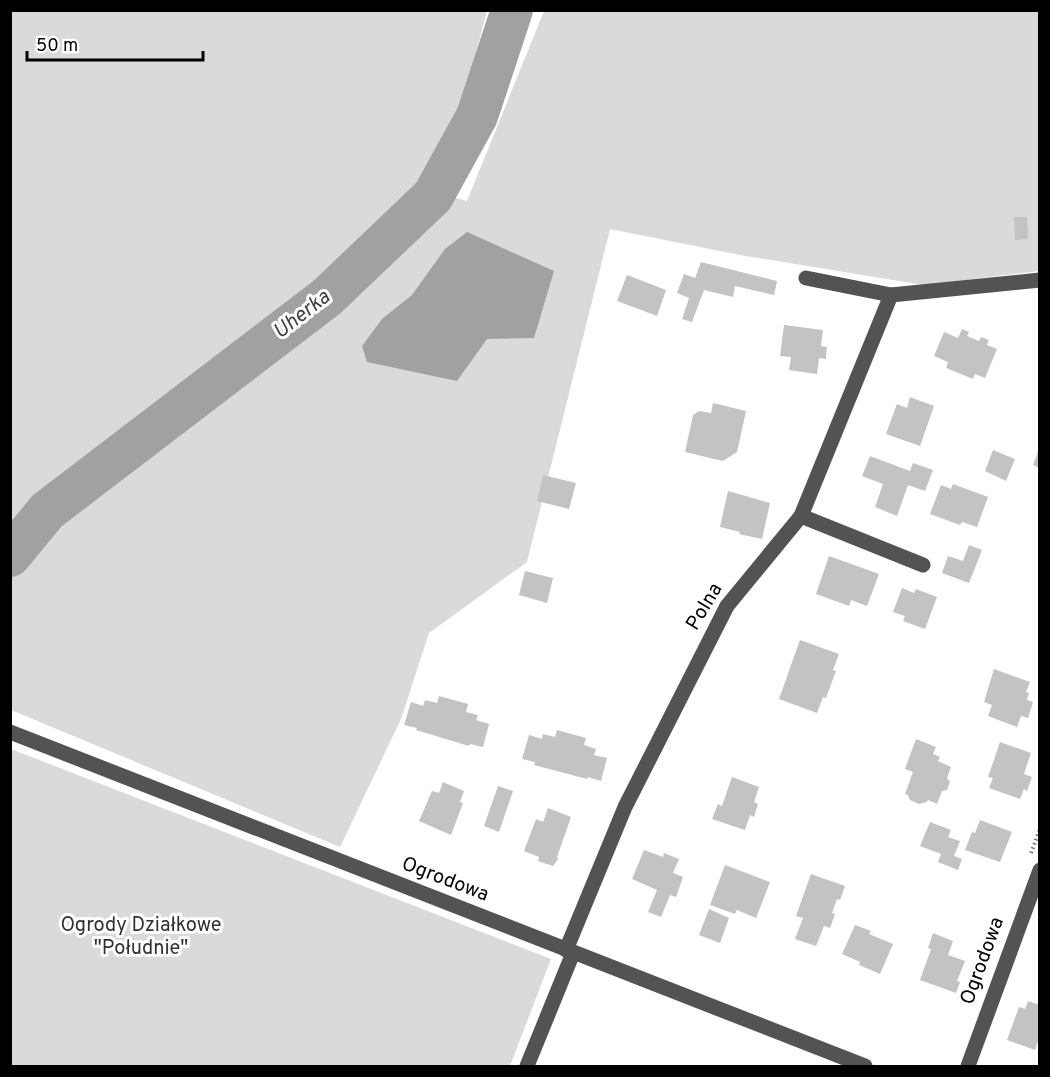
<svg xmlns="http://www.w3.org/2000/svg" width="1050" height="1077" font-family="Overpass,sans-serif">
<style>
.green{fill:#dadada}
.water{fill:#a1a1a1}
.lines{fill:none;stroke-linecap:round;stroke-linejoin:round}
.river{stroke:#a1a1a1;stroke-width:42}
.building{fill:#c3c3c3}
.path{stroke:#757575;stroke-width:4;stroke-dasharray:1.5 3;stroke-linecap:butt}
.minor{stroke:#535353;stroke-width:15}
.labels{text-anchor:middle;dominant-baseline:central;stroke-width:6;stroke-linejoin:round;paint-order:stroke}
.street-label{font-size:20px;fill:#000;stroke:#fff}
.park-label{font-size:20px;fill:#313131;stroke:#fff}
.water-label{font-size:21px;font-style:italic;fill:#424242;stroke:#fff}
</style>
<rect width="100%" height="100%" fill="#fff"/>
<g class="green">
<polygon points="10,11 487,11 459,116 422,188 467,201 544,11 1039,11 1039,271 923,285 740,255 610,229 527,562 429,633 401,719 340,847 11,710"/>
<polygon points="11,749 551,959 510,1066 11,1066"/>
</g>
<polygon class="water" points="467,232 554,271 534,338 487,339 457,381 367,362 362,346 382,319 412,295 445,249"/>
<g class="lines">
<polyline class="river" points="10,556 47,511 327,297 433,196 477,116 512,10"/>
</g>
<g class="building">
<polygon points="1014,217 1027,217 1028,239 1015,240"/>
<polygon points="701,262 777,281 774,295 735,286 733,297 704,290 692,322 682,319 689,298 677,293 684,274 695,278"/>
<polygon points="627,275 666,290 657,316 617,301"/>
<polygon points="784,325 823,330 821,346 827,347 826,357 826,359 819,358 817,374 789,370 791,357 780,356"/>
<polygon points="962,329 969,332 967,336 979,341 981,337 989,340 987,345 997,349 985,378 975,374 973,379 956,372 946,368 948,362 934,356 944,332 958,338"/>
<polygon points="910,397 934,406 920,446 886,434 897,404 907,408"/>
<polygon points="713,403 746,411 737,452 723,461 685,452 693,415 699,411 711,413"/>
<polygon points="1039,449 1040,449 1040,468 1033,465"/>
<polygon points="993,450 1015,459 1006,481 985,471"/>
<polygon points="870,456 910,471 913,463 933,470 925,491 908,485 897,516 875,507 883,484 862,476"/>
<polygon points="543,475 576,483 569,509 537,501"/>
<polygon points="953,484 988,497 977,527 962,522 960,525 930,514 941,485 951,489"/>
<polygon points="728,491 770,503 762,539 739,534 740,532 720,527"/>
<polygon points="969,545 982,550 969,583 942,573 948,556 963,561"/>
<polygon points="829,556 879,574 867,606 851,600 849,606 816,594"/>
<polygon points="525,571 553,578 547,603 519,595"/>
<polygon points="902,588 914,593 916,589 937,597 925,629 903,621 905,616 893,612"/>
<polygon points="800,640 839,654 833,670 836,671 826,698 823,697 817,713 779,699"/>
<polygon points="994,669 1030,682 1026,692 1029,693 1027,700 1033,702 1028,718 1021,716 1017,727 988,716 992,705 984,702"/>
<polygon points="439,696 468,704 466,712 478,715 476,720 489,724 483,747 470,744 469,746 416,730 417,728 404,725 411,702 423,706 425,700 437,703"/>
<polygon points="557,730 586,738 584,745 596,749 594,755 607,758 601,781 588,777 587,779 534,765 535,762 522,759 529,735 542,739 543,734 555,737"/>
<polygon points="916,739 936,747 933,754 940,757 938,761 951,767 947,778 950,782 947,790 942,791 937,804 928,800 927,802 919,804 910,800 908,795 905,794 913,772 905,769"/>
<polygon points="1000,742 1031,753 1024,774 1032,777 1027,791 1024,789 1020,799 989,788 993,778 988,777"/>
<polygon points="732,777 759,787 754,802 758,804 754,817 750,815 745,830 712,819 718,804 722,806"/>
<polygon points="443,782 464,791 460,802 463,803 451,835 419,821 432,791 439,793"/>
<polygon points="498,786 513,791 499,832 484,826"/>
<polygon points="548,808 571,817 557,857 558,859 553,866 538,861 539,857 524,851 536,819 543,822"/>
<polygon points="980,820 1012,832 1000,862 965,850 972,832 975,833"/>
<polygon points="930,822 951,830 948,837 960,841 954,856 962,859 958,870 938,862 941,854 920,846"/>
<polygon points="644,850 663,857 664,853 679,859 673,873 683,877 676,897 670,895 661,917 648,912 657,890 632,879"/>
<polygon points="725,865 770,882 756,918 737,910 735,914 710,905"/>
<polygon points="811,874 845,886 840,900 837,899 832,913 835,914 830,928 824,926 816,946 795,939 803,918 796,916"/>
<polygon points="709,909 729,918 720,943 699,935"/>
<polygon points="855,925 871,931 869,934 893,944 880,974 859,965 860,962 842,954"/>
<polygon points="933,933 953,941 948,955 965,961 957,981 960,982 956,993 920,980 931,949 928,948"/>
<polygon points="1028,1001 1040,1005 1040,1035 1035,1050 1007,1040 1019,1007 1025,1009"/>
</g>
<g class="lines">
<polyline class="path" points="1031,853 1040,829"/>
<g class="minor">
<polyline points="806,278 891,295 1040,280"/>
<polyline points="801,516 923,565"/>
<polyline points="10,732 865,1066"/>
<polyline points="566,950 625,807 727,606 801,516 891,295"/>
<polyline points="527,1066 573,953"/>
<polyline points="968,1066 1040,870"/>
</g>
</g>
<g class="labels">
<g class="street-label">
<text transform="translate(705 607) rotate(-59)">Polna</text>
<text transform="translate(445 880) rotate(21)">Ogrodowa</text>
<text transform="translate(983 961) rotate(-70)">Ogrodowa</text>
</g>
<g class="park-label">
<text x="141" y="926">Ogrody Działkowe<tspan x="141" dy="23">"Południe"</tspan></text>
</g>
<g class="water-label">
<text transform="translate(302 315) rotate(-38)">Uherka</text>
</g>
</g>
<rect width="1050" height="1077" fill="none" stroke="#000000" stroke-width="24"/>
<path d="M27 51v9h176v-9" fill="none" stroke="#000000" stroke-width="3"/>
<text x="36" y="51" font-size="18" fill="#000000" stroke="#ffffff" stroke-width="4.5" paint-order="stroke">50 m</text>
</svg>
